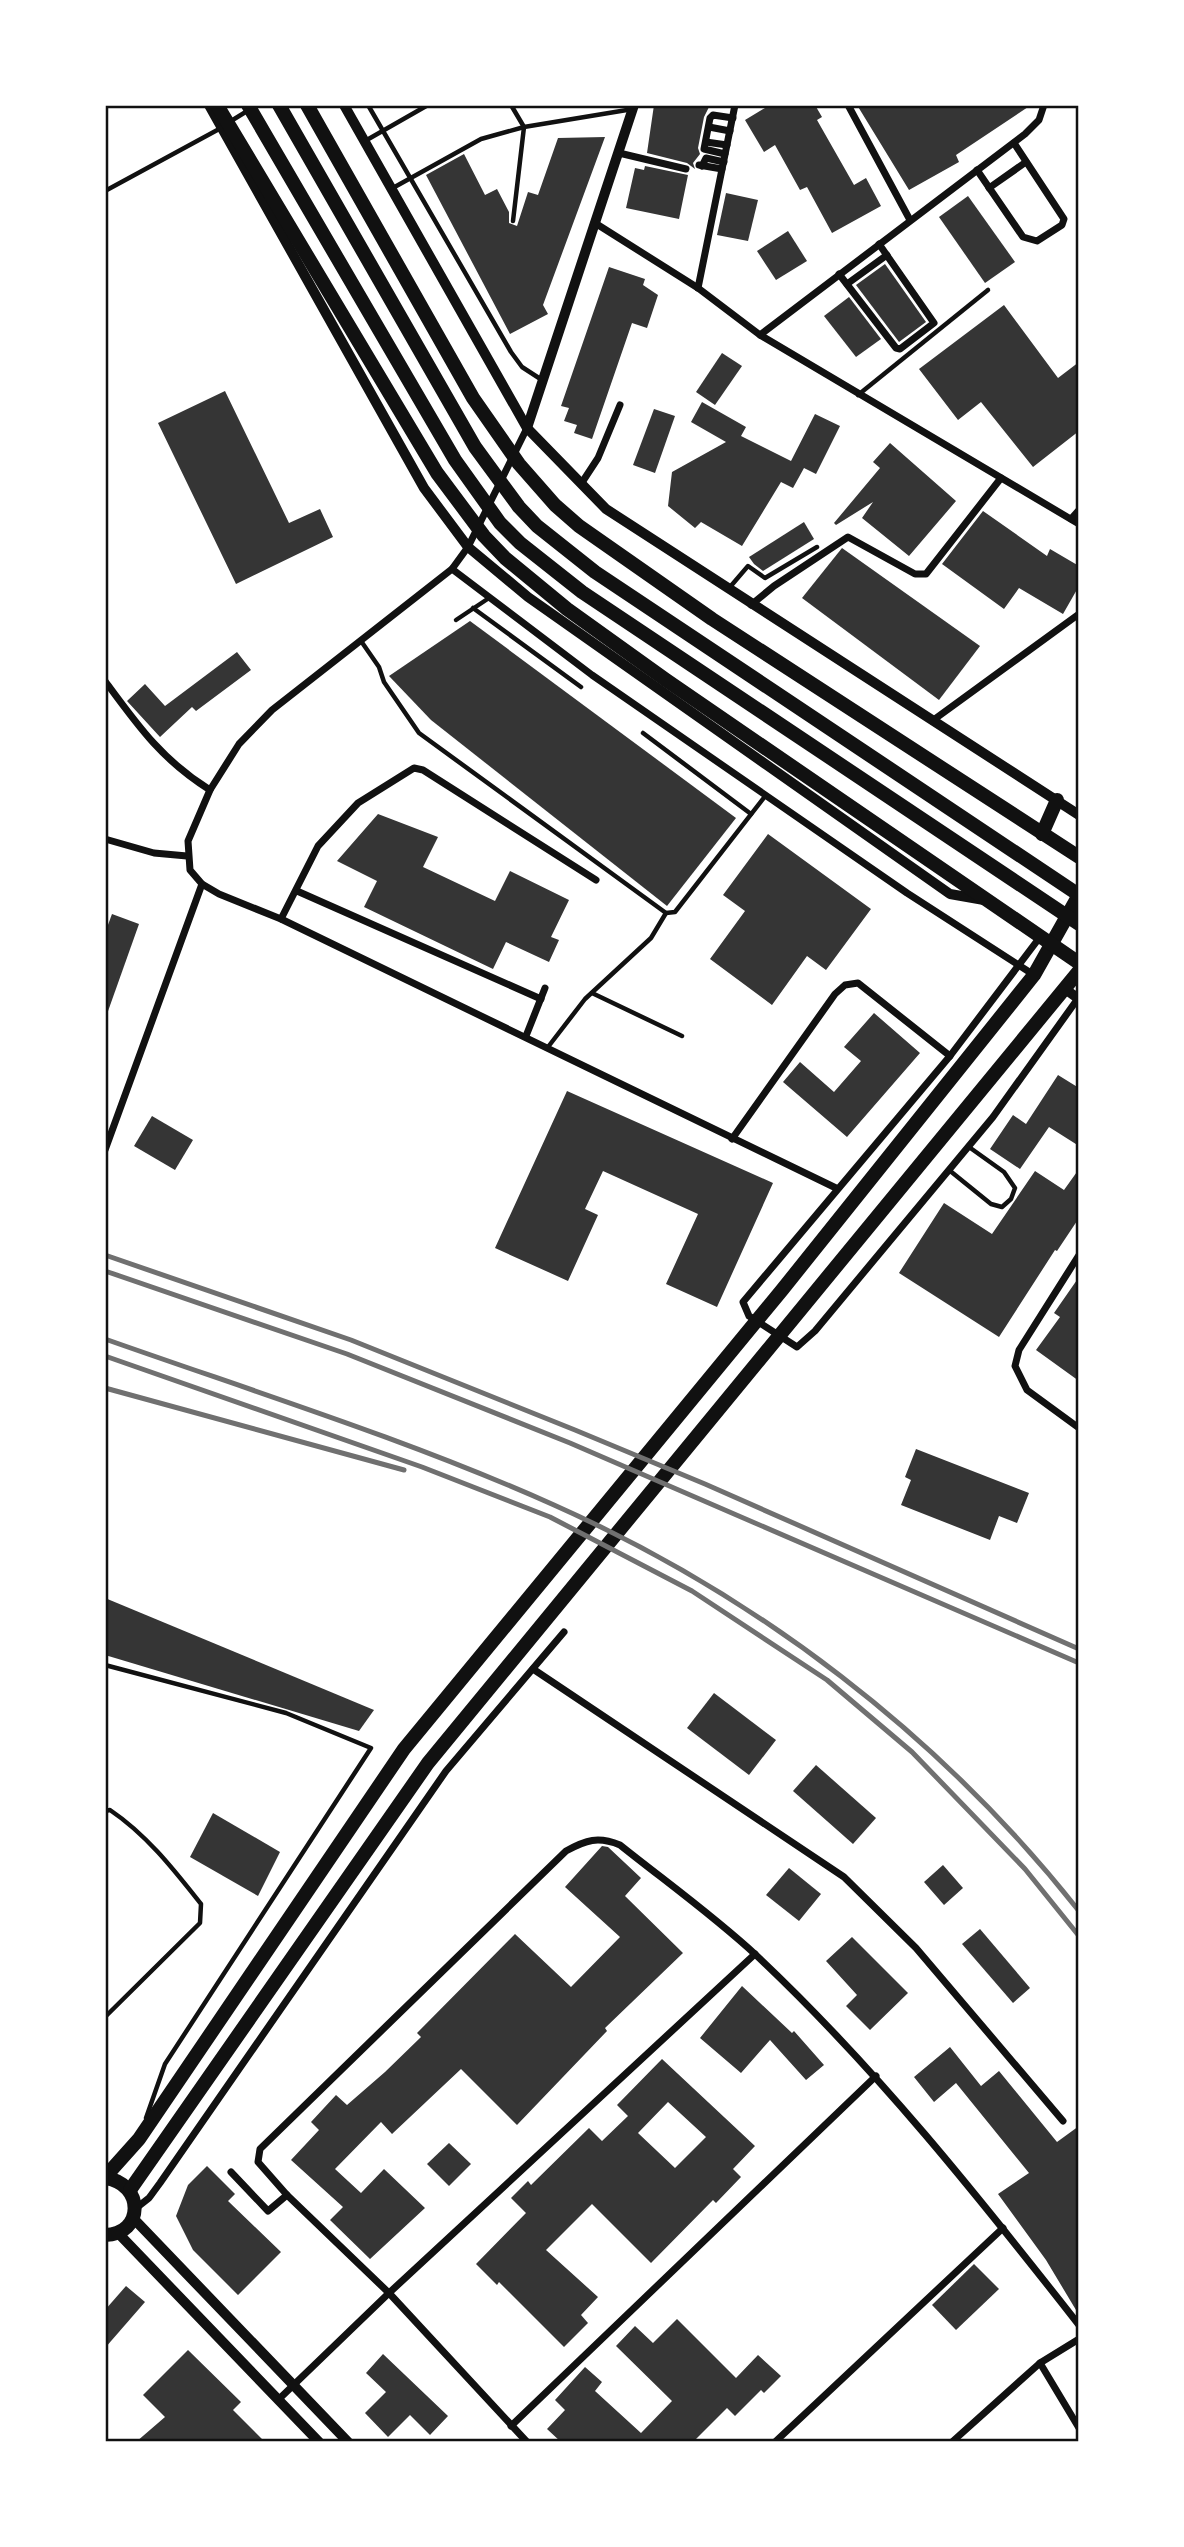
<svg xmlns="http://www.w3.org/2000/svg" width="1184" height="2547" font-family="'Space Grotesk',sans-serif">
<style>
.building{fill:#353535;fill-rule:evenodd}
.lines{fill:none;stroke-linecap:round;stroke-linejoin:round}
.service{stroke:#111;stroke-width:4.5}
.minor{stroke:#111;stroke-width:7}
.tertiary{stroke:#111;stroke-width:10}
.primary{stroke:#111;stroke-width:14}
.trunk{stroke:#111;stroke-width:14}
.rail{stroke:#707070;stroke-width:5}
.neatline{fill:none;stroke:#111;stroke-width:2.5}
</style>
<rect width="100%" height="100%" fill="#fff"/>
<g class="building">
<polygon points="654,105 710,105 704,117 698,148 700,154 693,163 695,169 687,163 647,153"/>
<polygon points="770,105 815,105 822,117 817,120 854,185 866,178 881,206 832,233 807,187 800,190 775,145 764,152 745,120"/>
<polygon points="857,105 1031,105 956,155 959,162 909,190"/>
<polygon points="605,137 543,305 548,314 510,334 426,175 464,154 485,195 497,189 509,212 509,223 517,226 528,192 538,195 558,138"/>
<polygon points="645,166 688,175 679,219 626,208 635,168 644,170"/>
<polygon points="726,193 758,200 748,241 717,235"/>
<polygon points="968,196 1015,262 985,283 939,217"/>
<polygon points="788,231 807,261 776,280 757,251"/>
<polygon points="885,264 926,322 899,342 856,285"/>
<polygon points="609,267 645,279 643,285 658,295 647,328 632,323 592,439 574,433 577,425 564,421 569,408 561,406"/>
<polygon points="849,297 881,339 856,357 824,316"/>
<polygon points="1004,305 1058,378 1079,362 1079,431 1033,467 981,402 958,420 919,369"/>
<polygon points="722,353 742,366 715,405 696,392"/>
<polygon points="225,391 289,523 320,509 333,537 236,584 158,423"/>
<polygon points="702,402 746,427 741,436 791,461 815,414 840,426 816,474 804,468 793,488 781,482 742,546 701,522 695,528 668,506 672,472 726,442 691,422"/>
<polygon points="654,409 675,416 655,473 633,465"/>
<polygon points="890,443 956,501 909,556 862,518 873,502 836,525 834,523 880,468 873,462"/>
<polygon points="983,511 1047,556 1050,549 1079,566 1079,586 1063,614 1019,588 1004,609 942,564"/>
<polygon points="804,522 814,539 763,571 754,564 749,557"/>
<polygon points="842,548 980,646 939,700 802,598"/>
<polygon points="470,621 736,818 667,906 431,720 389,676"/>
<polygon points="237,652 251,670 196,711 192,707 160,737 127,701 145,684 165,706"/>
<polygon points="378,814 438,837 423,867 495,901 510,871 569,900 551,937 559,940 549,962 506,942 493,969 364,907 377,881 337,861"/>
<polygon points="768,834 871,909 826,970 807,956 772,1005 710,959 745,911 723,895"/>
<polygon points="112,914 139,924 107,1014 105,1014 105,933"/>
<polygon points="874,1013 920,1053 847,1137 783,1082 800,1062 834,1092 861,1061 844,1047"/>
<polygon points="1058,1075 1079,1088 1079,1146 1049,1127 1020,1169 990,1149 1013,1115 1026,1124"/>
<polygon points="567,1091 773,1183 717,1307 666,1284 698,1214 603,1171 585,1209 598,1215 568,1281 495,1248"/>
<polygon points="152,1116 193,1140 175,1170 134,1146"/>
<polygon points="1079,1169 1079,1218 1057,1251 1055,1250 999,1337 899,1273 944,1203 992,1234 1035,1171 1064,1190"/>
<polygon points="1079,1277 1079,1381 1036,1350 1060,1317 1054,1313"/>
<polygon points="916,1449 1029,1493 1017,1523 999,1516 990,1540 901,1505 911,1480 905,1477"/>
<polygon points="105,1598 374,1710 359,1731 105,1655"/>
<polygon points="714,1693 776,1740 749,1775 687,1728"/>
<polygon points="816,1765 876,1818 853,1844 793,1791"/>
<polygon points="213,1813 280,1852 258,1896 190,1857"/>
<polygon points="602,1846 608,1847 641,1878 625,1896 683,1953 605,2028 607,2031 517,2125 461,2069 392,2134 381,2122 335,2169 361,2193 384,2169 425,2208 370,2259 330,2220 343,2207 291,2160 319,2130 311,2122 336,2095 347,2105 385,2072 421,2037 417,2033 515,1934 571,1987 620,1937 565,1887"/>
<polygon points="943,1865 963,1888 944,1905 924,1882"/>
<polygon points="789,1868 821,1894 799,1921 766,1895"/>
<polygon points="980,1929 1030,1988 1013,2003 962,1944"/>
<polygon points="852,1937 908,1993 870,2030 846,2006 857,1995 826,1961"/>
<polygon points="742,1986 792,2033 794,2031 824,2065 806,2080 770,2040 741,2073 700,2038"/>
<polygon points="950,2047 981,2086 999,2071 1057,2142 1079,2126 1079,2315 1046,2260 998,2194 1029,2173 956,2083 934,2102 914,2077"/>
<path d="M662,2059L755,2146L733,2169L741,2177L716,2203L713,2200L651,2263L592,2204L546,2250L598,2297L581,2315L588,2323L564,2347L499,2282L497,2285L476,2264L526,2213L511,2198L528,2181L531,2185L589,2128L602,2141L628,2116L617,2105ZM668,2102L706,2137L675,2168L638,2133Z"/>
<polygon points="449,2143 471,2164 449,2186 427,2164"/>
<polygon points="207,2166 235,2194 228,2201 281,2252 238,2295 193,2250 176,2216 188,2185"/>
<polygon points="974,2264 999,2289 956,2330 932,2305"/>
<polygon points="126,2286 145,2302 105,2348 105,2310"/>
<polygon points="677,2319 736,2378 758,2355 781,2376 764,2393 761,2390 735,2416 727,2408 693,2442 561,2442 547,2429 565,2410 555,2400 585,2367 602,2382 595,2391 641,2433 672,2401 616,2346 635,2326 653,2343"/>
<polygon points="188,2350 241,2402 233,2410 265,2442 136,2442 165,2417 143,2395"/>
<polygon points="383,2354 448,2416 430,2435 410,2415 388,2437 365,2413 386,2392 366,2373"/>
</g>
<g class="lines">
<g class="service">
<polyline points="368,105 511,352 522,367 542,380"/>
<polyline points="511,105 524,127 513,221"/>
<polyline points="231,121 257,105"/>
<polyline points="365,141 428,105"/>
<polyline points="391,189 481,139 524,127 633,109"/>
<polyline points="105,191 221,128"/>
<polyline points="858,395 988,290"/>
<polyline points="730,587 748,566 765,578 817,547"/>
<polyline points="473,608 581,687"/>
<polyline points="456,620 489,598"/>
<polyline points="361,641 379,667 384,682 419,733 666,913 675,912 766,795"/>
<polyline points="643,733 751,814"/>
<polyline points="592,993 682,1036"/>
<polyline points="548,1047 585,999 651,938 666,913"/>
<polyline points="949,1170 991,1204 1002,1207 1011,1199 1015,1188 1004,1172 969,1147"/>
<polyline points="105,1665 286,1713 371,1748 165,2064 146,2118"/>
<path d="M105,1811L110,1810C147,1835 174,1870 201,1904L200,1923L105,2017"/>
</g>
<g class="minor">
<polyline points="848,105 910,220"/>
<polyline points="709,127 730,131"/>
<polyline points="706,142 727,145"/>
<polyline points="619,153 686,169"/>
<polyline points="725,154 704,149 710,118 713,115 733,118"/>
<polyline points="699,165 722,169"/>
<polyline points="702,166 706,158 724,162"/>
<polyline points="977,170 1023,237 1037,241 1062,225 1064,219 1014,143"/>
<polyline points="989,188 1026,162"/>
<polyline points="595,223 698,288 760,335 1079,524"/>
<polyline points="839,274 896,348 900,349 934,323 879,244"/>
<polyline points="847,284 887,255"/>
<polyline points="698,288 735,105"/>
<polyline points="760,335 1025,134 1039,120 1044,105"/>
<polyline points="527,428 468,547 452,569 272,710 239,744 210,790 188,841 190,870 202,884 219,894 281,919 836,1188"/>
<polyline points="581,484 598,458 620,405"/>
<polyline points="1071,519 1079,510"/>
<polyline points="452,569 592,675 907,893 1034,975"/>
<polyline points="751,605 774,586 848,537 915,574 926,574 1001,478"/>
<path d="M105,681C138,726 162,760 210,790"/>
<polyline points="932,721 1079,614"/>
<polyline points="105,839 154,853 187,856"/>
<polyline points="297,891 541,999"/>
<polyline points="281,919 318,846 358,803 414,768 423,770 596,880"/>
<polyline points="1040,937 950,1056 743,1302 749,1316 797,1347 815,1331 993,1117 1079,997"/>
<polyline points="526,1036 545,988"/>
<polyline points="732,1139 835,994 845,985 858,983 950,1056"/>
<polyline points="105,1150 202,884"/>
<polyline points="1079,1255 1019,1350 1015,1366 1027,1390 1079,1428"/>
<polyline points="533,1669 844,1877 916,1948 1063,2121"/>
<polyline points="231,2172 268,2211 287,2195"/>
<polyline points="135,2209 149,2198 160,2183 446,1771 564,1632"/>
<polyline points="1040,2363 1079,2428"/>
<polyline points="278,2400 389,2293 755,1954"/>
<polyline points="511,2426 876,2076"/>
<path d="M527,2442L389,2293L287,2195L258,2162L260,2149L566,1851C586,1840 598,1836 620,1845C665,1881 714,1916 757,1956C876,2068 978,2196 1079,2325"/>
<polyline points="775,2442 1003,2228"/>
<polyline points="952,2442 1040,2363 1079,2339"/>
</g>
<g class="tertiary">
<polyline points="209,105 424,488 468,547 528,597 950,894 984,900"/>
<polyline points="344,105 527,428 606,509 1079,815"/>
<polyline points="527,428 634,105"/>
<polyline points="1065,989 1079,999"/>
<polyline points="133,2218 348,2442"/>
<polyline points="118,2233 319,2442"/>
</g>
<g class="primary">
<polyline points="105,2177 139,2139 404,1749 782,1290 1034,975 1079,895"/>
<path d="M105,2178C145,2183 144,2235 105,2235"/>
<polyline points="130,2190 428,1763 1079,971"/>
</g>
<g class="trunk">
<polyline points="217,105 437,473 484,536 505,558 567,609 666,680 1079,963"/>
<polyline points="248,105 455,460 500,523 520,543 582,592 1079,924"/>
<polyline points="279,105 475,447 519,507 537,526 595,572 1079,895"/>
<polyline points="307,105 473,398 519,464 555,505 579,526 712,619 1079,857"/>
<polyline points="1042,834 1057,800"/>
</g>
<g class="rail">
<polyline points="105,1255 351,1340 575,1430 705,1484 1079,1649"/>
<polyline points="105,1271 347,1354 570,1443 1079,1663"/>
<path d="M105,1339C255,1392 409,1440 554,1505C758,1596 941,1736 1079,1911"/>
<polyline points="105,1356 422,1467 550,1517 692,1591 827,1680 912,1752 1025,1869 1079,1936"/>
<polyline points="105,1388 404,1470"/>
</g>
</g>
<rect width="1184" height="2547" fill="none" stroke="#ffffff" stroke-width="214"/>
<rect x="107" y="107" width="970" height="2333" class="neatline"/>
</svg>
